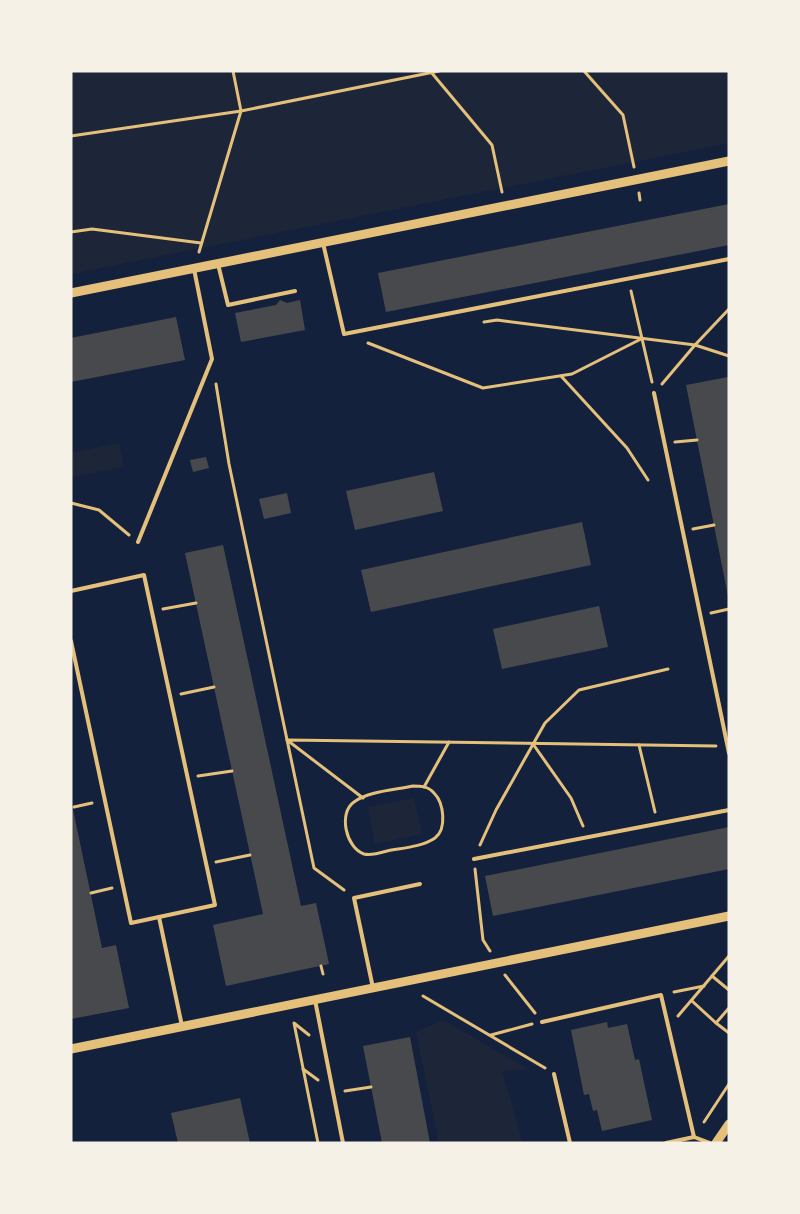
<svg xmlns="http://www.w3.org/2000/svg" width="800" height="1214" font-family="Merriweather,serif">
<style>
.green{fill:#1d2539}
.building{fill:#48494c}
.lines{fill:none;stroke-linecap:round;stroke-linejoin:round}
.path{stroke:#e5c07b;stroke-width:3}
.service{stroke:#e5c07b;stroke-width:4}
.tertiary{stroke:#e5c07b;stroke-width:9}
</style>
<rect width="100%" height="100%" fill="#14213d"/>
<g class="green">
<polygon points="71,71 729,71 729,143 71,274"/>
<polygon points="119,443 124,467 71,477 71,453"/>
<polygon points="414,798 422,834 375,844 368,807"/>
<polygon points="443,1020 528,1069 502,1071 523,1143 439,1143 416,1032"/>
</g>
<g class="building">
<polygon points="729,204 729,245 386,312 378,273"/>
<polygon points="280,300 287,303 300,300 305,330 241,342 235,313 276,305"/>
<polygon points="176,317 185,360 71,382 71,338"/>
<polygon points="728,377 729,596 728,596 686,385"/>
<polygon points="206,457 209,468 193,472 190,460"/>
<polygon points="434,472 443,511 355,530 346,491"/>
<polygon points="287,493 291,513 264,519 259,499"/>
<polygon points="582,522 591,565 371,612 361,570"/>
<polygon points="223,545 301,906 316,903 329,964 226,986 213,925 263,914 185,553"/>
<polygon points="599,606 608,647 502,669 493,629"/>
<polygon points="71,800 102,948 116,945 129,1008 71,1019"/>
<polygon points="729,827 729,869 493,916 485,876"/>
<polygon points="607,1022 608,1028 627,1024 635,1060 639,1059 652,1120 602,1131 597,1110 593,1111 589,1094 584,1095 571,1030"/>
<polygon points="410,1037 430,1143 382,1143 363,1046"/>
<polygon points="240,1098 250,1143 178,1143 171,1113"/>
</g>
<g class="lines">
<g class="path">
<polyline points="584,71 623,115 634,167"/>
<polyline points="431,72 492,145 502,192"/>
<polyline points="71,136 241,111 439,71"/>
<polyline points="639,193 640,200"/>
<polyline points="71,232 92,229 201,243"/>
<polyline points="199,252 241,111 233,71"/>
<polyline points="631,291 652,382"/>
<polyline points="484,322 497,320 695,345 729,309"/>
<polyline points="368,343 483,388 572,374 641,339"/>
<polyline points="561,376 627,448 648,480"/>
<polyline points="216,384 229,464 314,868 344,890"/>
<polyline points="662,384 695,345 729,356"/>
<polyline points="675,442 697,440"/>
<polyline points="71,503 99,510 129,535"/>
<polyline points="693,529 714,525"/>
<polyline points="163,609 196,603"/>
<polyline points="711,613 729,609"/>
<polyline points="181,694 214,687"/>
<polyline points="533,744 571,798 583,826"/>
<polyline points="639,745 655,812"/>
<polyline points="198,776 232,771"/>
<path d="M413,786C420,786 428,786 434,793C444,803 447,829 435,838C422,847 402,848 387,851C380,853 371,856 364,854C346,848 338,813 354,802C369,791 395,790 413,786Z"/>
<polyline points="424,787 449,742"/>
<polyline points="363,798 287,740 716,746"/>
<polyline points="74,807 92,803"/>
<polyline points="480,845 496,810 545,723 579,690 668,669"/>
<polyline points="216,862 250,855"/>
<polyline points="475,869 483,940 490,951"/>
<polyline points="91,893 112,888"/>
<polyline points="321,966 323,974"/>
<polyline points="505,975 535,1013"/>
<polyline points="712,976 729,956"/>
<polyline points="674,992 704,986"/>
<polyline points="423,996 545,1068"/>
<polyline points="692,1001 716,1023 729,1008"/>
<polyline points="678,1016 712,976 729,990"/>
<polyline points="716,1023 729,1033"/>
<polyline points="309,1035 294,1023 318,1143"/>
<polyline points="491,1035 532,1024"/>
<polyline points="303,1069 318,1080"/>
<polyline points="345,1091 371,1087"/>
<polyline points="704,1122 729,1084"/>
</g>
<g class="service">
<polyline points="323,243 344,334 729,259"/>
<polyline points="218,264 228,305 295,291"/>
<polyline points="654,393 729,753"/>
<polyline points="138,542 212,359 194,269"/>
<polyline points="71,591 144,575 215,905 131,923 71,641"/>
<polyline points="474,859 729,810"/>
<polyline points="159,917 182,1026"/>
<polyline points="373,988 354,898 420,884"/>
<polyline points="315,1000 343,1143"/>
<polyline points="542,1022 661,995 694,1137"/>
<polyline points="554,1074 570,1143"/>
<polyline points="666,1143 694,1137 710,1143"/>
</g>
<g class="tertiary">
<polyline points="71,293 729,161"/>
<polyline points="71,1049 729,916"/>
<polyline points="716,1143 729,1124"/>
</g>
</g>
<rect width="800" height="1214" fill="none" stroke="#f6f1e7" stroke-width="145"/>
</svg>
